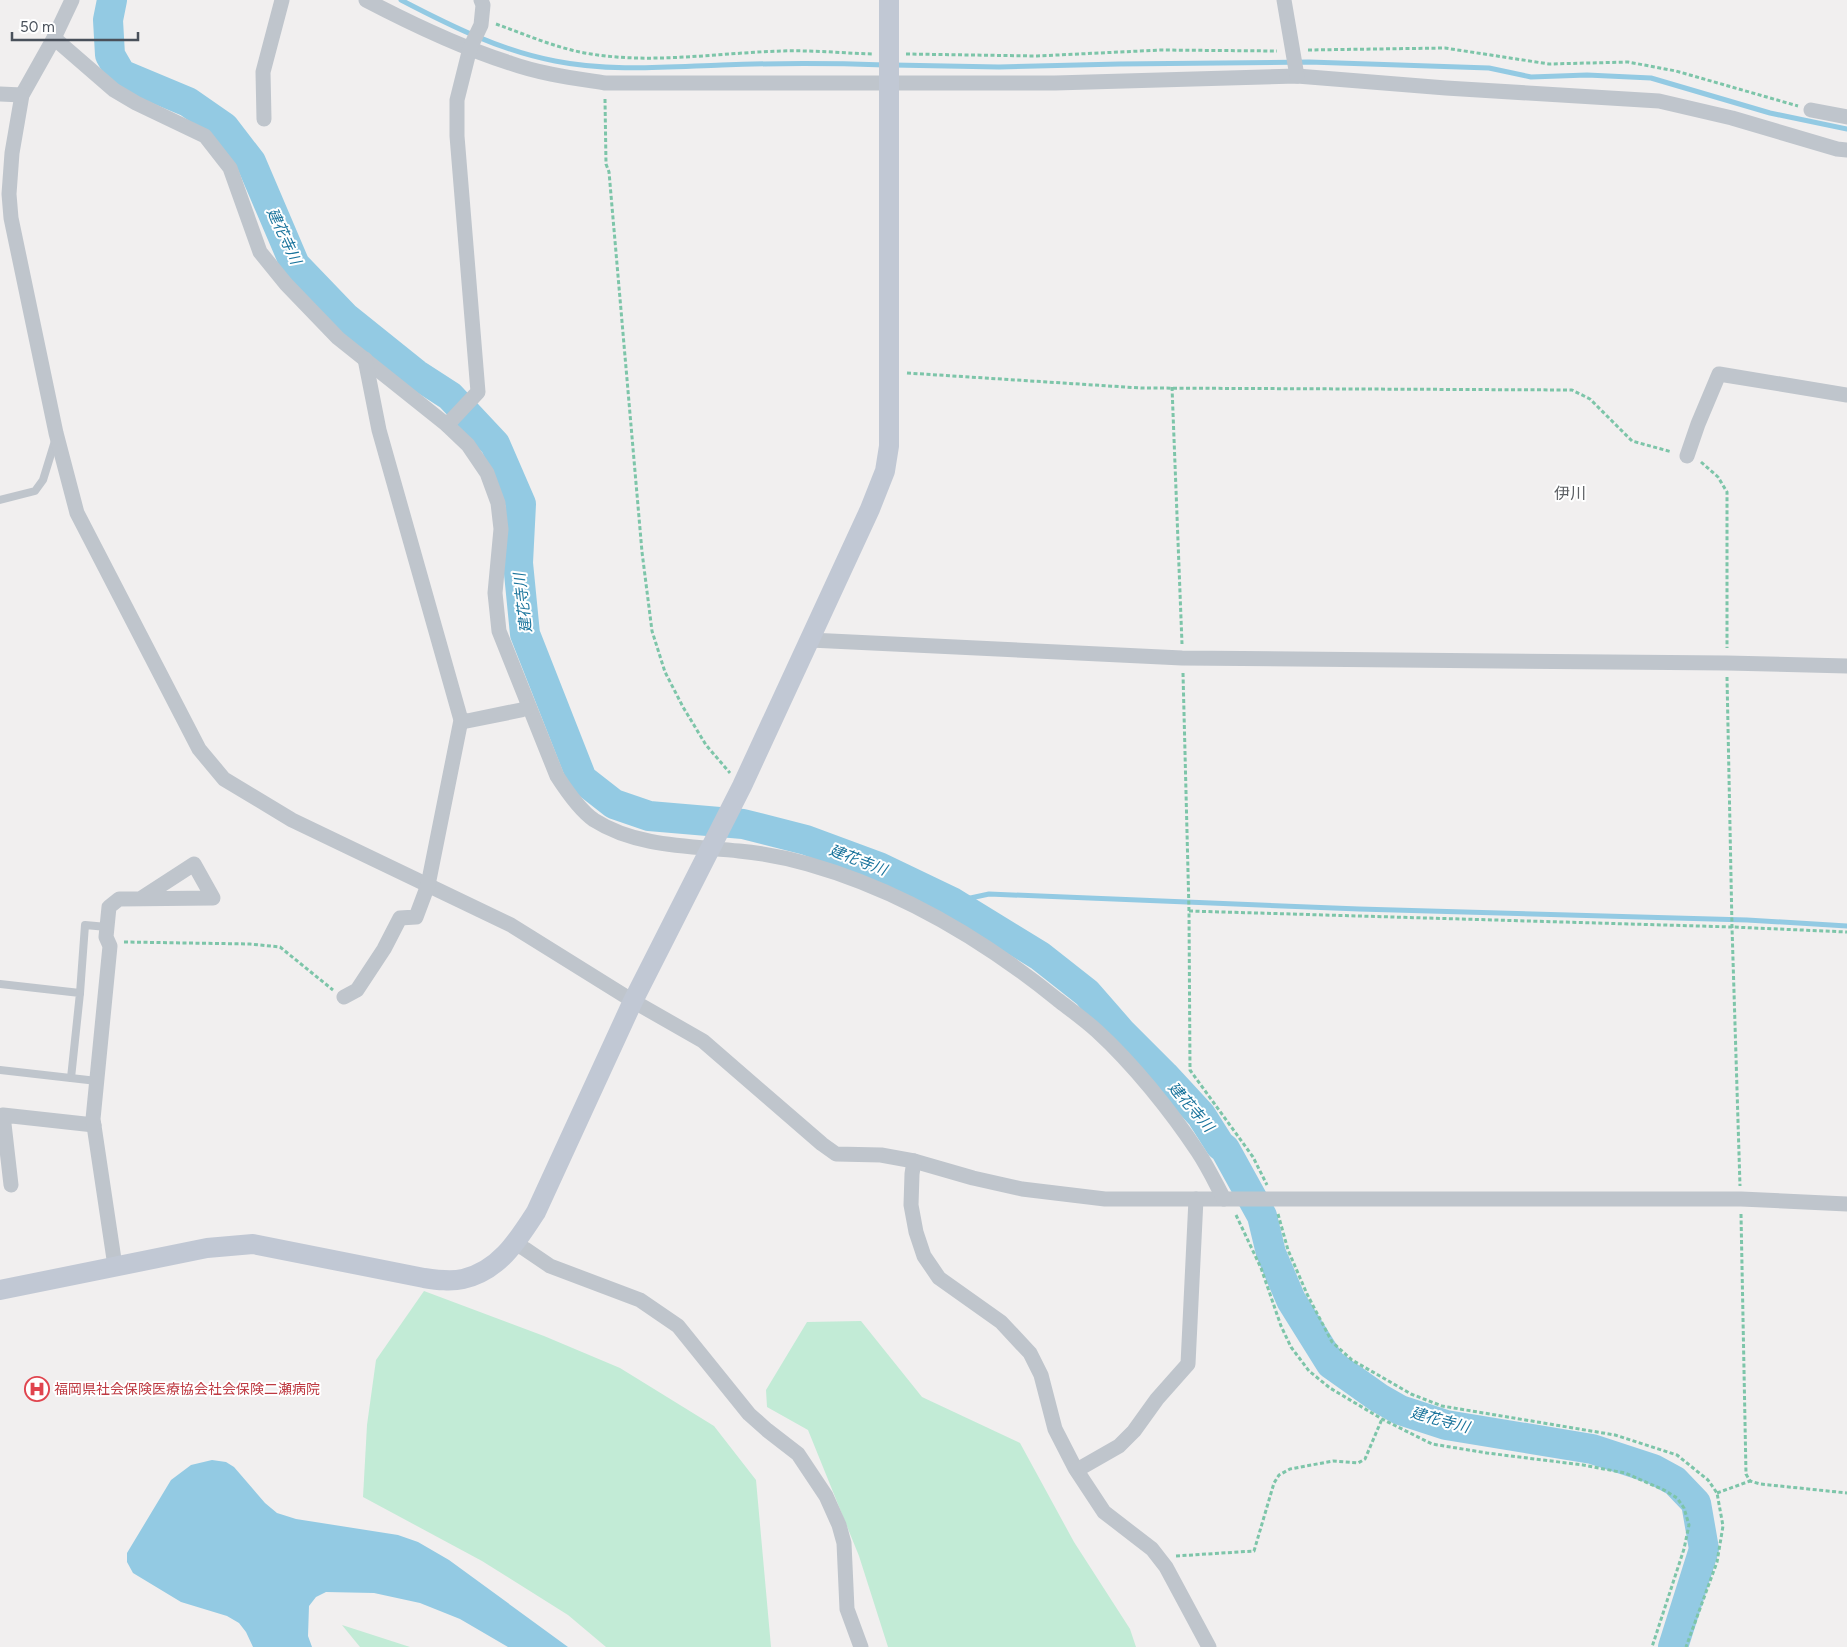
<svg xmlns="http://www.w3.org/2000/svg" width="1847" height="1647" font-family="Figtree,'Noto Sans JP',sans-serif">
<style>
.green{fill:#c2ebd6}
.water{fill:#93cae3}
.lines{fill:none;stroke-linecap:round;stroke-linejoin:round}
.stream{stroke:#93cae3;stroke-width:5}
.river{stroke:#93cae3;stroke-width:30}
.path{stroke:#7dc5a9;stroke-width:3;stroke-dasharray:4 2.5;stroke-linecap:butt}
.lane{stroke:#bfc5cc;stroke-width:8}
.street{stroke:#bfc5cc;stroke-width:15}
.secondary{stroke:#c1c8d4;stroke-width:20}
.labels{text-anchor:middle;dominant-baseline:central;stroke-width:4;stroke-linejoin:round;paint-order:stroke}
.health-label{font-size:14px;fill:#be3a42;stroke:#fff;text-anchor:start}
.water-label{font-size:15px;font-style:italic;fill:#1a749c;stroke:#fff}
.quarter-label{font-size:16px;fill:#5c5f63;stroke:#fff}
</style>
<rect width="100%" height="100%" fill="#f1efef"/>
<g class="green">
<polygon points="424,1291 544,1336 620,1368 714,1426 756,1480 771,1647 606,1647 568,1615 482,1561 363,1497 367,1425 376,1360"/>
<polygon points="861,1321 922,1397 1020,1443 1074,1542 1130,1629 1136,1647 888,1647 859,1556 808,1430 767,1407 766,1390 807,1322"/>
<polygon points="342,1625 410,1647 360,1647"/>
</g>
<polygon class="water" points="212,1460 226,1462 234,1467 265,1503 277,1513 296,1519 398,1535 418,1542 449,1560 568,1647 508,1647 460,1619 420,1603 374,1593 326,1592 316,1597 309,1606 308,1636 312,1647 253,1647 246,1632 239,1623 227,1616 181,1602 133,1573 127,1562 127,1553 171,1480 191,1465"/>
<g class="lines">
<g class="stream">
<path d="M401,0C449,25 501,51 555,61C610,72 666,67 722,65C776,63 830,63 885,65"/>
<polyline points="893,65 999,67 1119,64 1309,62 1489,68 1531,77 1587,75 1651,78 1770,113 1847,129"/>
<polyline points="952,902 989,894 1359,909 1747,920 1847,926"/>
</g>
<polyline class="river" points="112,0 108,20 110,55 121,74 188,102 224,127 251,162 295,265 345,317 416,374 450,396 495,444 521,504 518,563 525,634 582,779 614,804 649,816 743,824 806,840 879,867 952,902 1040,956 1087,993 1121,1032 1164,1075 1201,1115 1220,1145 1225,1149 1262,1216 1271,1253 1291,1300 1331,1364 1379,1398 1400,1410 1446,1425 1592,1449 1653,1469 1675,1481 1696,1503 1704,1549 1673,1647"/>
<g class="path">
<path d="M496,24C527,35 558,49 591,54C653,64 718,53 781,51C811,50 842,53 872,54"/>
<polyline points="1308,50 1445,48 1549,64 1628,62 1676,71 1798,106"/>
<polyline points="906,54 1037,56 1161,50 1277,51"/>
<polyline points="605,99 606,164 609,172 642,552 652,631 665,672 683,707 706,745 730,773"/>
<polyline points="907,373 1141,388 1572,390 1590,399 1632,441 1672,452"/>
<polyline points="1172,387 1182,644"/>
<polyline points="1701,462 1718,477 1727,492 1727,648"/>
<polyline points="1183,673 1189,911 1190,1070 1253,1157 1267,1185"/>
<polyline points="1727,677 1732,927 1740,1186"/>
<polyline points="1189,911 1732,927 1847,932"/>
<polyline points="124,942 250,944 280,947 333,990"/>
<polyline points="1278,1214 1288,1250 1307,1294 1332,1342 1352,1360 1411,1394 1442,1406 1615,1435 1677,1455 1708,1480 1717,1493 1723,1526 1717,1562 1686,1647"/>
<polyline points="1741,1214 1746,1474 1750,1481 1760,1484 1847,1493"/>
<polyline points="1236,1215 1261,1268 1281,1326 1291,1347 1309,1371 1330,1388 1382,1419 1432,1444 1487,1453 1583,1465 1625,1473 1664,1490 1677,1498 1684,1508 1689,1525 1684,1549 1652,1647"/>
<polyline points="1717,1493 1750,1481"/>
<polyline points="1176,1556 1254,1551 1274,1483 1279,1475 1290,1469 1333,1461 1358,1463 1365,1459 1382,1419"/>
</g>
<g class="lane">
<polyline points="0,500 35,491 43,480 55,441"/>
<polyline points="0,984 80,993 71,1078"/>
<polyline points="80,993 85,925 107,927"/>
<polyline points="0,1070 97,1081"/>
</g>
<g class="street">
<polyline points="72,0 54,38 22,95 12,153 9,194 11,218 56,433 77,513 199,749 224,779 292,820 511,925 633,1001 703,1041 822,1144 836,1154 881,1155 914,1161 973,1178 1022,1189 1105,1199 1741,1199 1847,1204"/>
<path d="M366,0C410,23 463,48 510,63C541,74 573,78 605,83H1055L1297,76L1446,88L1659,101L1732,118L1837,149L1847,150"/>
<polyline points="1284,0 1297,76"/>
<path d="M54,38L114,90L136,103L205,136L230,168L260,252L286,284L338,338L447,425L468,445L487,473L498,503L501,529L495,593L499,631L557,776C566,790 581,811 594,820C636,847 691,846 739,851C761,853 787,858 808,864C900,890 984,940 1058,1000C1071,1010 1085,1020 1097,1031C1133,1064 1171,1111 1198,1152C1208,1167 1216,1184 1224,1199"/>
<polyline points="0,94 22,95"/>
<polyline points="1811,110 1847,117"/>
<polyline points="264,119 263,72 282,0"/>
<polyline points="447,425 478,392 457,136 457,100 470,48 481,25 483,5 481,0"/>
<polyline points="1687,456 1698,424 1719,374 1847,395"/>
<polyline points="810,640 1182,658 1727,663 1847,666"/>
<polyline points="461,720 467,721 521,710 529,707"/>
<polyline points="344,997 357,990 384,949 400,918 416,917 428,885 461,720 379,430 365,359"/>
<polyline points="914,1161 912,1174 911,1205 916,1232 924,1256 939,1278 1001,1322 1030,1353 1041,1375 1055,1429 1075,1468 1104,1512 1152,1549 1166,1567 1209,1647"/>
<polyline points="11,1185 3,1115 94,1125"/>
<polyline points="516,1244 525,1249 550,1266 640,1300 678,1326 749,1414 767,1430 798,1454 826,1496 839,1525 844,1543 847,1609 861,1647"/>
<polyline points="115,1266 93,1119 110,946 106,937 109,907 119,899 213,898 194,864 140,899"/>
<polyline points="1077,1470 1119,1446 1134,1431 1157,1399 1188,1364 1196,1199"/>
</g>
<path class="secondary" d="M0,1290L207,1248L253,1244L424,1278C437,1280 451,1282 463,1279C499,1271 518,1240 536,1212L633,1001L742,786L870,509L885,471L889,446V0"/>
</g>
<defs>
<symbol id="hospital-ring" viewBox="-11 -11 22 22"><circle r="9.5" fill="#fff" stroke="#e0444e" stroke-width="1.5"/><path d="M-5-5h3v3.5h4V-5h3V5h-3V1.5h-4V5h-3Z" fill="#e0444e"/></symbol>
</defs>
<g fill-rule="evenodd">
<use href="#hospital-ring" x="23" y="1375" width="28" height="28"/>
</g>
<g class="labels">
<g class="health-label">
<text x="54" y="1389">福岡県社会保険医療協会社会保険二瀬病院</text>
</g>
<g class="water-label">
<text transform="translate(284 236) rotate(65)">建花寺川</text>
<text transform="translate(523 603) rotate(-97)">建花寺川</text>
<text transform="translate(858 860) rotate(21)">建花寺川</text>
<text transform="translate(1191 1107) rotate(49)">建花寺川</text>
<text transform="translate(1440 1420) rotate(15)">建花寺川</text>
</g>
<g class="quarter-label">
<text x="1570" y="493">伊川</text>
</g>
</g>
<path d="M12 32v8h126v-8" fill="none" stroke="#49505a" stroke-width="2.5"/>
<text x="20" y="32" font-size="15" fill="#49505a" stroke="#ffffff" stroke-width="4" paint-order="stroke">50 m</text>
</svg>
